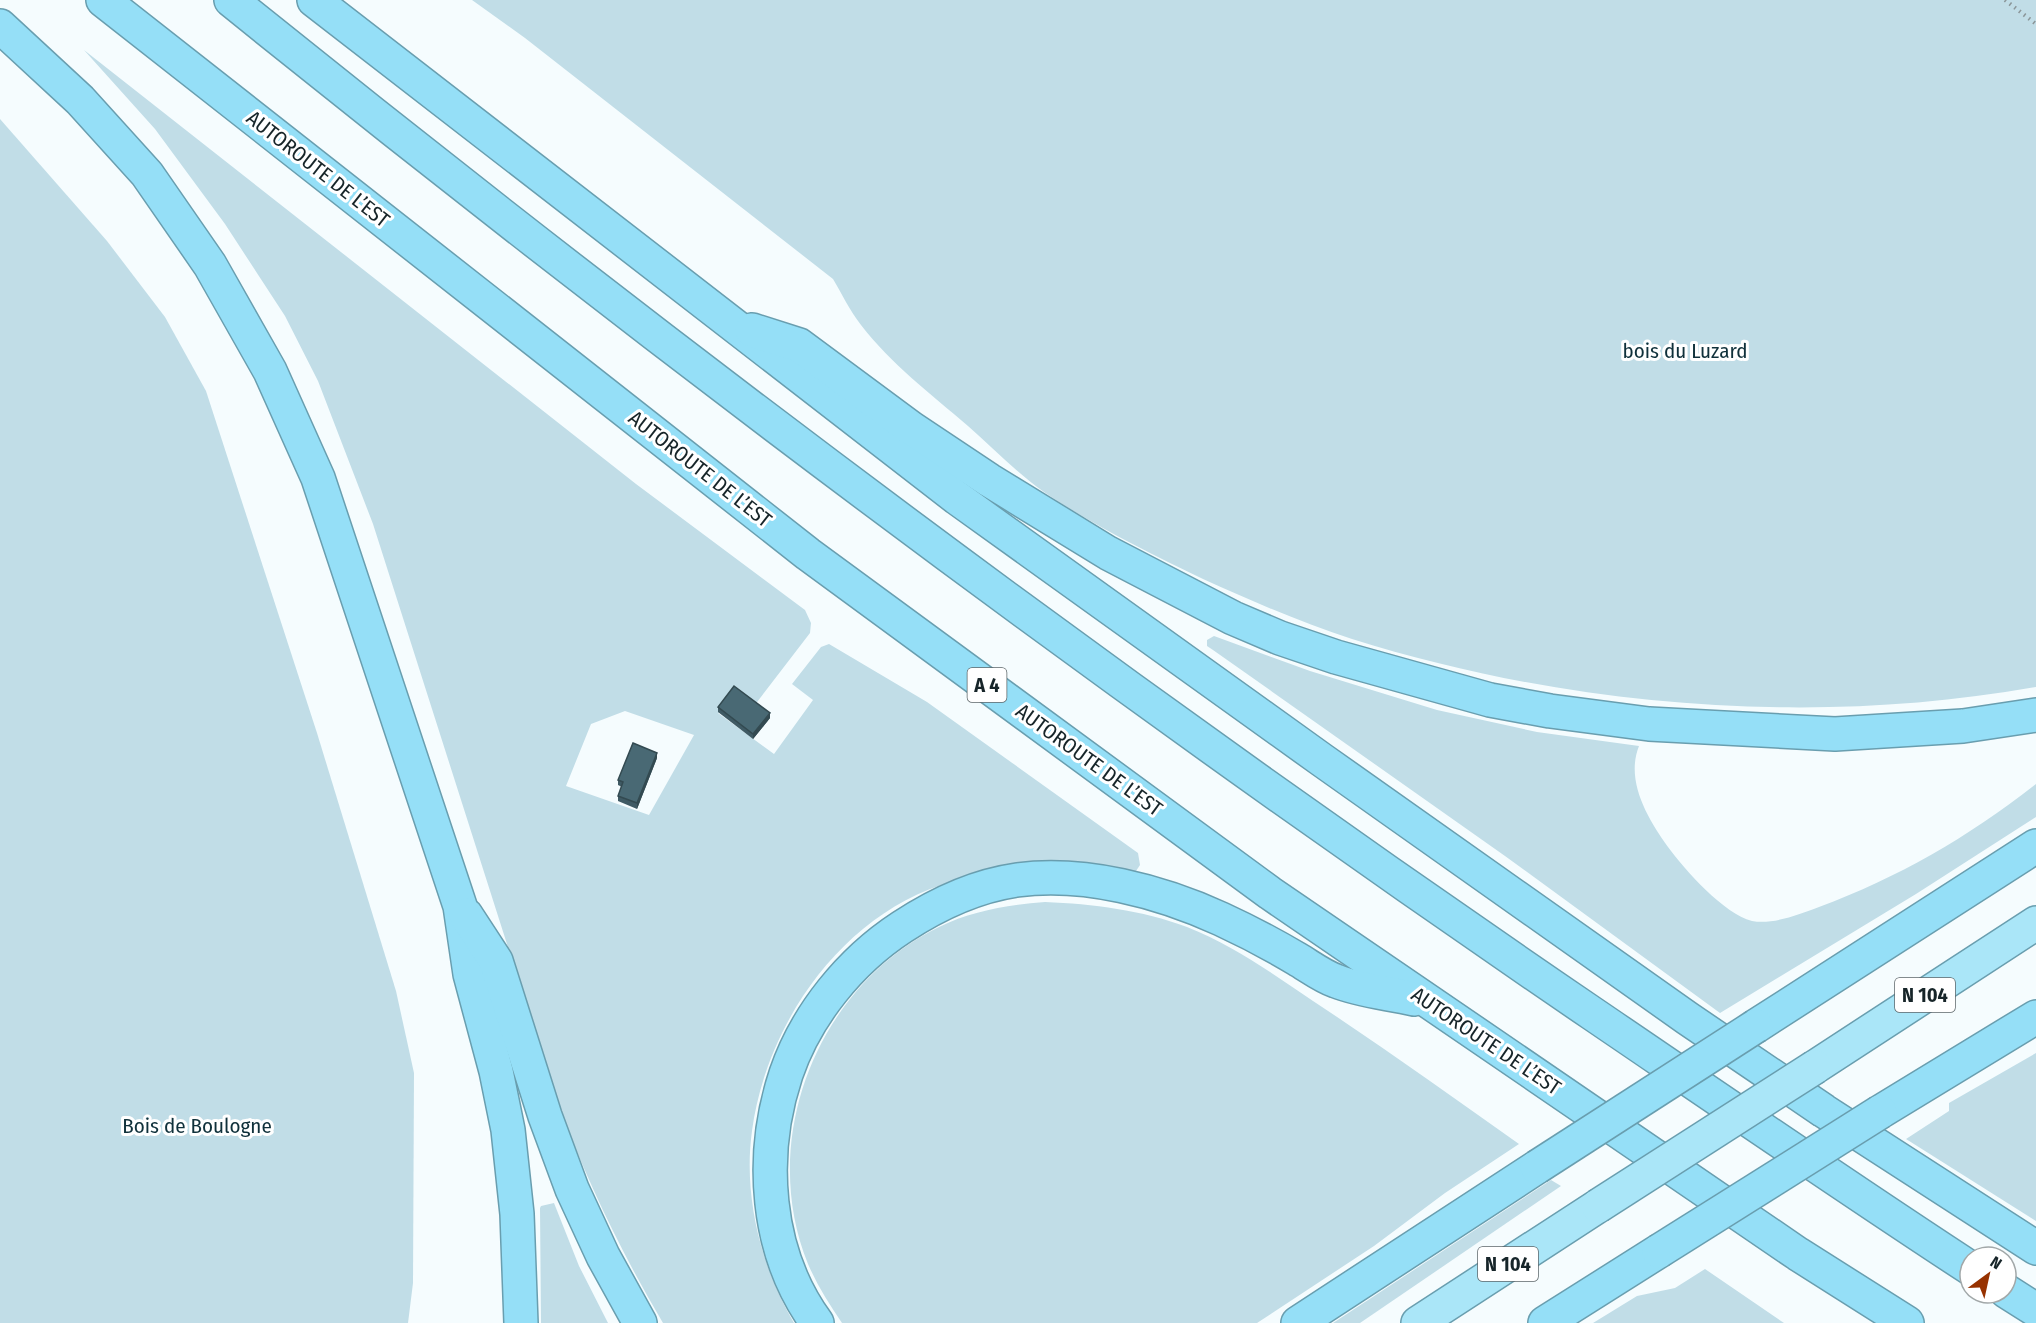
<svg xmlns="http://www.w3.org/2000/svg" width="2036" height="1323" font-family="'Fira Sans Condensed',sans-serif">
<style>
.green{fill:#c1dde7;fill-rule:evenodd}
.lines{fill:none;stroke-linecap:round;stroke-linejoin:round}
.trunk-casing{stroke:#699eaf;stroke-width:36}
.motorway-casing{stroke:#699eaf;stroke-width:36}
.path{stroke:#8b9699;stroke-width:4;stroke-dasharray:1.5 4.5;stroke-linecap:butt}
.trunk{stroke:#aae6f8;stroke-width:33}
.motorway{stroke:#95dff7;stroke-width:33}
.trunk-bridge-casing{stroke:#699eaf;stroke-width:36;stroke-linecap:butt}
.motorway-bridge-casing{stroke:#699eaf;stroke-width:36;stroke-linecap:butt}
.trunk-bridge{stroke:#aae6f8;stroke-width:33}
.motorway-bridge{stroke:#95dff7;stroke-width:33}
.wall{fill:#3f5a64}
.shaded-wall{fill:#334a51}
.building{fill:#496974;stroke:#334a51;stroke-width:1.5}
.labels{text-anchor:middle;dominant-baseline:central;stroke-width:6;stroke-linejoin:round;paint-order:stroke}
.shield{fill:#fff;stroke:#5d6669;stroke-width:1.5}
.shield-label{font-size:20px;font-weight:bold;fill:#172529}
.street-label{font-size:21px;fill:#172529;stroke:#fff}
.park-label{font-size:21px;fill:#10313b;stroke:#fff}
</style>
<rect width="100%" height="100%" fill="#f5fcfe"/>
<g class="green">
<path d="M472,0H2036V687C1813,727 1568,707 1352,639C1302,623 1252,601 1203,579C1149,553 1094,526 1044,492C1017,473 993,448 968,426C931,394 891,364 861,325C850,311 842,294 833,279L525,38Z"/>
<path d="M84,50L636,484L805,610L811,623L810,633L754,706L718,713L774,754L813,700L792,684L821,647L829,644L927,702L1138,853L1140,865L1136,871L1131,872C1097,873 1064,874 1031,875C1000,876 971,875 941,885C838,920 766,1026 752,1131C743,1196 761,1267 794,1323H663C621,1252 587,1181 558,1104L373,524L318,381L285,316L225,224L155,129ZM625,711L694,735L649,815L566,786L591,724Z"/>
<polygon points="0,119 107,241 165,317 206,391 317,733 396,991 414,1073 413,1283 408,1323 0,1323"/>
<path d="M1214,636L1310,671L1437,710L1537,732L1639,746C1625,781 1648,819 1668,847C1685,870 1724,914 1752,921C1773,925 1800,914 1819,907C1898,878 1970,836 2036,784V817L1916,894L1720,1013L1505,856L1213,650L1207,646V640Z"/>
<path d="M1045,902C1093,904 1142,910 1187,927C1233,945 1273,974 1313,1001C1383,1047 1451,1096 1519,1144L1445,1193L1374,1246L1257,1323H842C829,1304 817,1285 808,1264C757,1138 818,986 939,927C972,911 1008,905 1045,902Z"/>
<polygon points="2036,1053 2036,1221 1906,1139 1949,1111 1949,1103"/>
<polygon points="1551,1180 1561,1186 1360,1323 1333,1323"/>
<polygon points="554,1203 579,1266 608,1323 541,1323 540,1208 541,1206"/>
<polygon points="1705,1269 1784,1323 1593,1323 1637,1296 1675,1288"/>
</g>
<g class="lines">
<defs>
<g id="trunk">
<polyline points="1815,1067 2036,923"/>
<polyline points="1418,1323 1598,1206"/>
</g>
<g id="motorway">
<polyline points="103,0 808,554 1270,893 1798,1254 1907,1323"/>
<path d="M231,0C671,355 1125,695 1593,1014C1718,1099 1843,1185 1970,1268"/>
<polyline points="314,0 957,498 1322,760 1687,1018 1824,1111 2036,1248"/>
<polyline points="0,26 80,100 147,174 210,265 270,371 318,478 460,906 470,974 496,1071 508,1130 517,1214 521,1323"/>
<polyline points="752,330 799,345 911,428 989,480 1108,553 1233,618 1280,638 1336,657 1490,700 1550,711 1649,724 1835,734 1963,726 2036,715"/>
<polyline points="466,915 496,961 545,1116 572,1189 603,1256 640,1323"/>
<polyline points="1756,1026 2036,846"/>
<polyline points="1880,1112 2036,1017"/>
<polyline points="2006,1291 2036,1310"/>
<path d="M817,1323C765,1252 759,1155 786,1074C806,1015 850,961 902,927C937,904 975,886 1017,880C1084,871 1160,891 1221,919C1247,931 1272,944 1297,959C1309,966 1322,976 1336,981C1360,991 1389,993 1414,999"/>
<polyline points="1298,1323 1537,1167"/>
<polyline points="1545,1323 1659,1251"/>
</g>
</defs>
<use href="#trunk" class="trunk-casing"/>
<use href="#motorway" class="motorway-casing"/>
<polyline class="path" points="2005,0 2036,24"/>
<use href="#trunk" class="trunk"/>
<use href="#motorway" class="motorway"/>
<defs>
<polyline id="trunk-bridge" points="1598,1206 1815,1067"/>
<g id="motorway-bridge">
<polyline points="1537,1167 1756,1026"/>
<polyline points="1659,1251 1880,1112"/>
</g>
</defs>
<use href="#trunk-bridge" class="trunk-bridge-casing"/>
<use href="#motorway-bridge" class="motorway-bridge-casing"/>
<use href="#trunk-bridge" class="trunk-bridge"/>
<use href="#motorway-bridge" class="motorway-bridge"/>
</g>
<g class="wall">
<polygon points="718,707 770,718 753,739 718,712"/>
<polygon points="657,758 637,809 618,801 618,796 622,787 618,785 618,780"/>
</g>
<g class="shaded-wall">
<polygon points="770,713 770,718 753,739 753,734"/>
<polygon points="657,753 657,758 637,809 637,803"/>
</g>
<g class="building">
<polygon points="734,686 770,713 753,734 718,707"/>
<polygon points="633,743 657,753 637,803 618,796 623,782 618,780"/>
</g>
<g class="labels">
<g class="shield">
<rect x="967.5" y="668" width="39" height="34" rx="4.5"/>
<rect x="1895" y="978" width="60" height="34" rx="4.5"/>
<rect x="1478" y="1247" width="60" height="34" rx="4.5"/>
</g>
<g class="shield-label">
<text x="987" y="685">A 4</text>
<text x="1925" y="995">N 104</text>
<text x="1508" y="1264">N 104</text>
</g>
<g class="street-label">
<text transform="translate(318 169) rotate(38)">AUTOROUTE DE L’EST</text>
<text transform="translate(700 469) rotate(38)">AUTOROUTE DE L’EST</text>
<text transform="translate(1089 760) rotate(36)">AUTOROUTE DE L’EST</text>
<text transform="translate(1486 1041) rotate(34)">AUTOROUTE DE L’EST</text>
</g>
<g class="park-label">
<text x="1685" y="351">bois du Luzard</text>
<text x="197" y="1126">Bois de Boulogne</text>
</g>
</g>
<g transform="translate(1988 1275) rotate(33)"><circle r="28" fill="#ffffff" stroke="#a2a8a9" stroke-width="1.5"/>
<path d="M0-4.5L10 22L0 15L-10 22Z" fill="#973200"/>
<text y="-9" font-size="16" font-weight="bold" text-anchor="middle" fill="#172529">N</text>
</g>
</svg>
